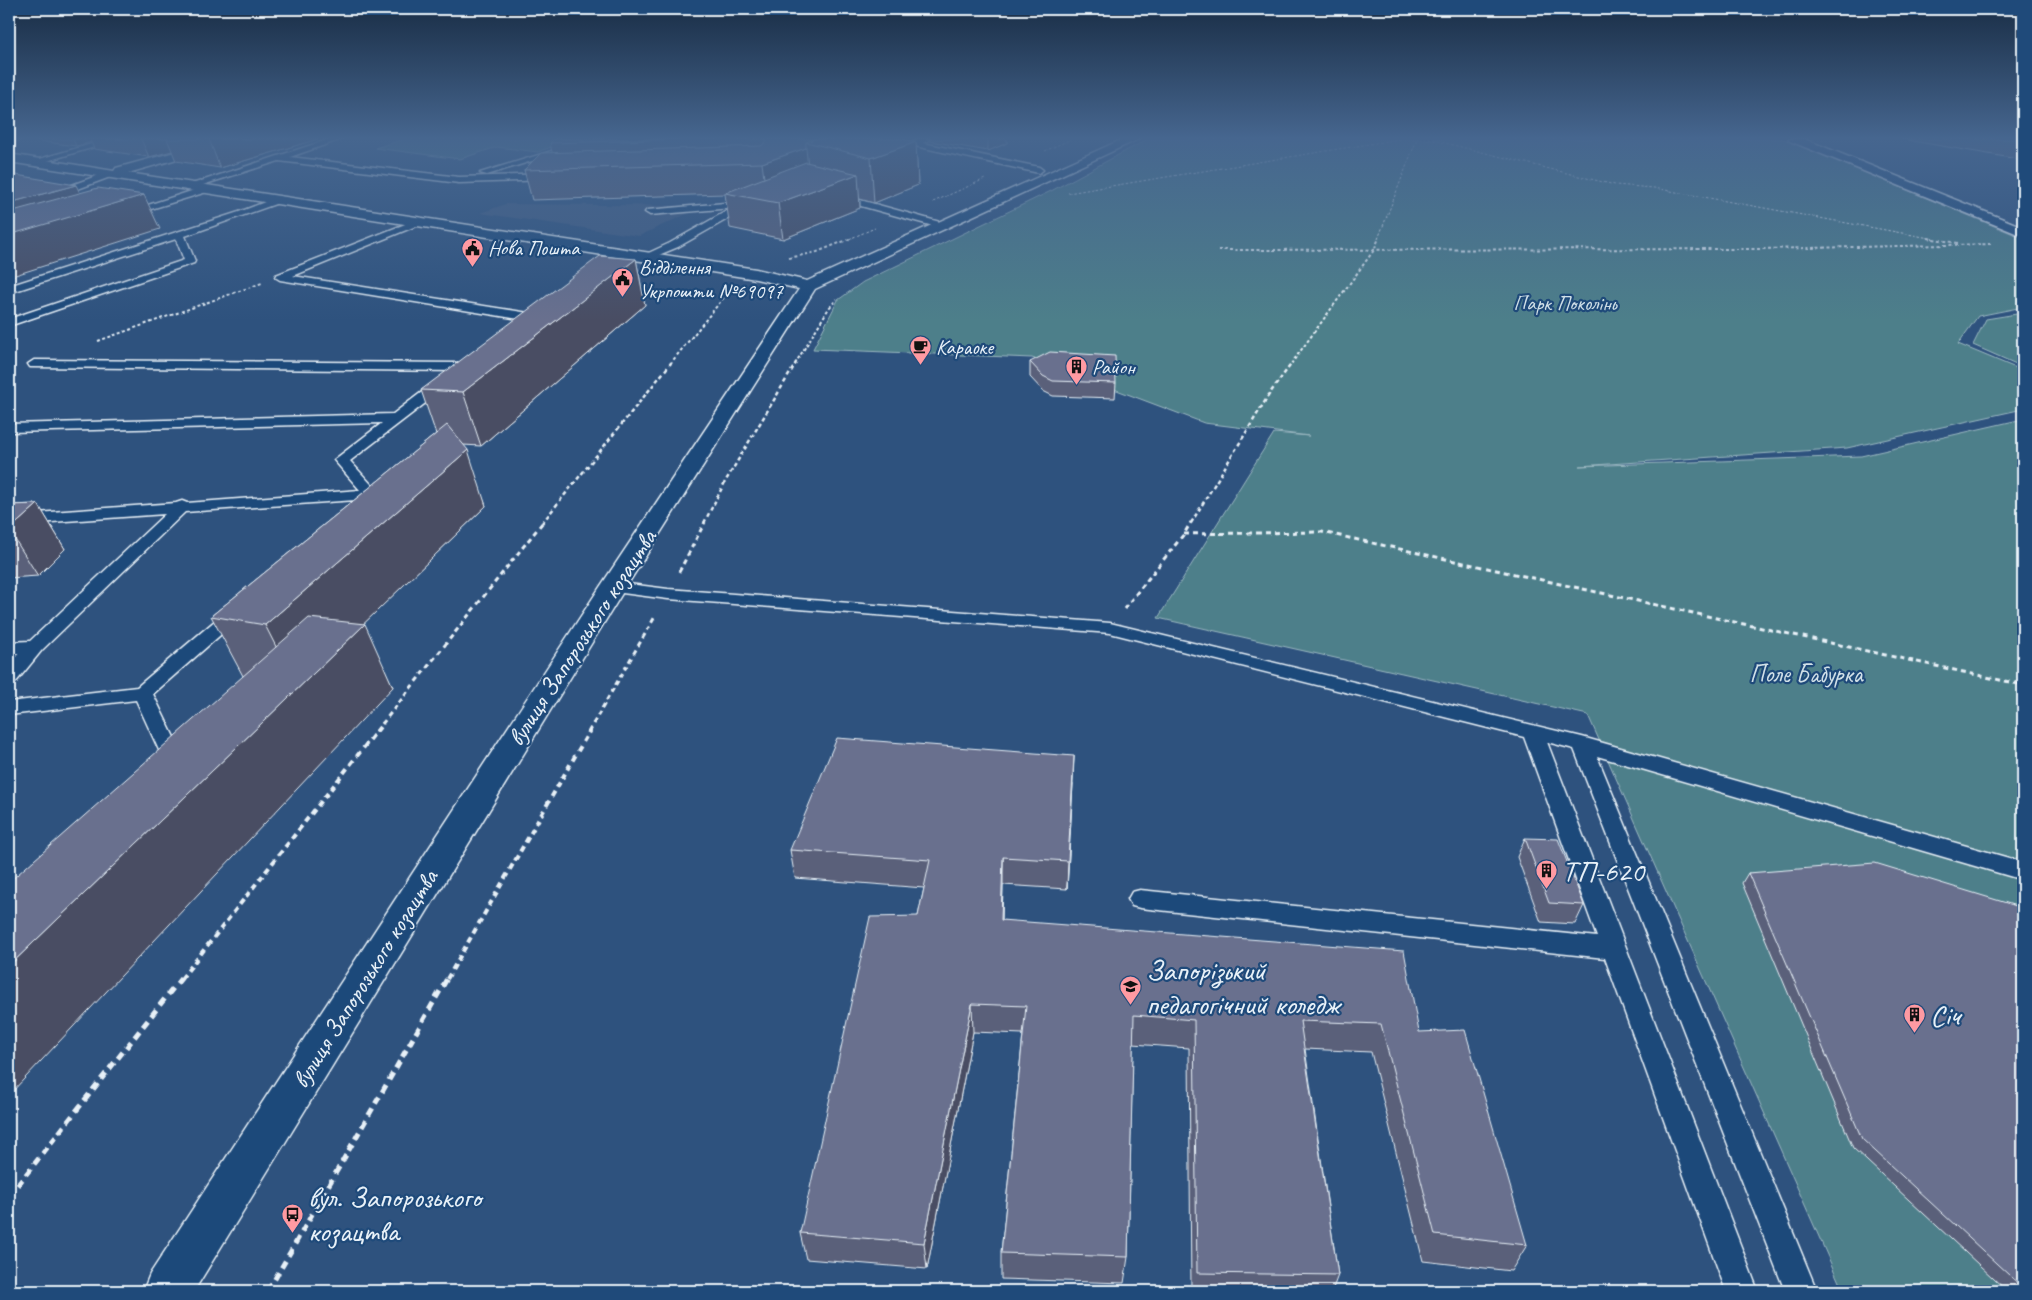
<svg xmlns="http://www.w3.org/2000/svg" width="2032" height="1300" font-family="Caveat,sans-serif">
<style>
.built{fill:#405b83}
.green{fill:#4e7f8a;stroke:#9bb8c1}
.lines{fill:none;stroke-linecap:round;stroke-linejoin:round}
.lane-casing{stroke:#e8f1f8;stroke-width:3}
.secondary-casing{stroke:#e8f1f8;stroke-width:3}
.path-far5{stroke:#e8f1f8;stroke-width:1;stroke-dasharray:2.5 2;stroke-linecap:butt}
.path-far4{stroke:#e8f1f8;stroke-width:2;stroke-dasharray:3 2.5;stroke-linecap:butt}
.path-far3{stroke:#e8f1f8;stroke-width:2.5;stroke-dasharray:4 3;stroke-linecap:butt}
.path-far2{stroke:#e8f1f8;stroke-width:3;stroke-dasharray:5 4;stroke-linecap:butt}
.path-far1{stroke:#e8f1f8;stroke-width:4;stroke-dasharray:6 4.5;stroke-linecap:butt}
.path{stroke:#e8f1f8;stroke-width:5;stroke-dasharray:8 5.5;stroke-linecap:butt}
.lane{fill:#1f4a7a;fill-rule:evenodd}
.secondary{fill:#1f4a7a;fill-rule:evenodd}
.wall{fill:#5a607a;stroke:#e8f1f8}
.shaded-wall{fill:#4a4e63;stroke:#e8f1f8}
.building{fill:#69708e;stroke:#e8f1f8}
.labels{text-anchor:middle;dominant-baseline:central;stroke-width:4.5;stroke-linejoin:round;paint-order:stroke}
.far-poi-label{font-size:21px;fill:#e8f1f8;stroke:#1f4a7a;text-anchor:start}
.far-park-label{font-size:21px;fill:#d1e0e8;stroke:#1f4a7a}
.street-label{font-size:25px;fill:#e8f1f8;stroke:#1f4a7a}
.park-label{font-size:25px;fill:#d1e0e8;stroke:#1f4a7a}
.near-poi-label{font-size:30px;fill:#e8f1f8;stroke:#1f4a7a;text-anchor:start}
</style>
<rect width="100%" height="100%" fill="#2e527e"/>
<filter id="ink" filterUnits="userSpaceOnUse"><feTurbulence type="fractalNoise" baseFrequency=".02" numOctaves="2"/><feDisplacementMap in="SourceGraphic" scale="10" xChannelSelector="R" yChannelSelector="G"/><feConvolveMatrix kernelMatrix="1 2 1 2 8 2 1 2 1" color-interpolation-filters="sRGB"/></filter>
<g filter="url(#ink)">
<polygon class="built" points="506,204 704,206 639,236 480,213"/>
<g class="green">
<polygon points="405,139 572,139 538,152 497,147 460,159 375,148"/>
<polygon points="1148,139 1783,139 2023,238 2023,307 1978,316 1958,344 2023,371 2023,409 1847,448 1579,466 1861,456 2023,419 2023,1291 1843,1291 1588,715 1158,618 1274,433 1309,436 1204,423 1032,358 813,349 838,300 863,282 1051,191"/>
<polygon points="2023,313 2023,367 1973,345 1986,319"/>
</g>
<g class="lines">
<defs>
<g id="lane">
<polygon points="9,139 22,139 9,143"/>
<polygon points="109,139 122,139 33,165 29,162"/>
<polygon points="330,139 342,139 290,157 459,177 551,174 555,177 551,180 459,183 279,161 193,188 190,189 186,186"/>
<polygon points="590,139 603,139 487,175 480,173"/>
<polygon points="918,139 930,139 923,143 1039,167 1043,170 1039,173 915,146 892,153 888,151"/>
<polygon points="110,171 113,172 113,176 67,193 9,209 9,203 61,189"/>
<polygon points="207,186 210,187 210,191 128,216 125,217 120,214"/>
<polygon points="835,193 947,224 949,226 944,229 832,198 830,196"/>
<polygon points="278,197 281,198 281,202 185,236 195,261 194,263 9,326 9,319 184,260 176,239 9,293 9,286 239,212"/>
<polygon points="751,199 754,200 754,204 678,247 649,259 645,260 640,257 670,243 732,208 650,215 645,212 647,210 736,202 740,204"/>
<polygon points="418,219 423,222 421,224 293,276 529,313 535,317 533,319 516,331 510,327 519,319 280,280 275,277 276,275"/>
<polygon points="34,360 463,363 469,367 463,371 30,367 28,364"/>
<polygon points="444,378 449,379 451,382 449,385 350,461 380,494 365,508 353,508 351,505 356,500 185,512 42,650 16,682 9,684 9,666 19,653 9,654 9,642 30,641 165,514 9,525 9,515 176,503 182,501 187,503 360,490 334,460 382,423 9,432 9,424 393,414 439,379"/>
<polygon points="613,582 668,589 1110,623 1582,737 2023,862 2023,880 1597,756 1817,1291 1785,1291 1574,749 1547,742 1758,1291 1726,1291 1605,958 1140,908 1132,906 1128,899 1132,892 1140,890 1597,937 1524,737 1110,633 668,599 607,591 604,587 607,583"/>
<path d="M236,607L242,608L245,612L242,616L153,694L185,760C179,770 173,772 163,769L159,764L163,759L136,700L9,715V702L137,687L230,608Z"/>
</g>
<g id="secondary">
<polygon points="223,139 242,139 240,141 128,173 756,269 807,281 1123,139 1139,139 815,289 626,587 194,1291 143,1291 150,1274 600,587 799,289 756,279 9,162 9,154 114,171 116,168"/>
<polygon points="1788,139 1804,139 2023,227 2023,236 1790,141"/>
</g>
</defs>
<use href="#lane" class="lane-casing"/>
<use href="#secondary" class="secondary-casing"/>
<g class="path-far5">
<polyline points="1429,139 1615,185 1654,188 1935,239"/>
<polyline points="1045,151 1071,139"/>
<polyline points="1068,193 1400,139"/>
<polyline points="933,202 985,179"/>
<polyline points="849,239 875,228"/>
<polyline points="1378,239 1417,139"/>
</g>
<g class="path-far4">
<polyline points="1928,238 1958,243"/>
<polyline points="1218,250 1761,249 1993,244"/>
<polyline points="789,258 817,252 852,238"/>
<polyline points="98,341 262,283"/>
<polyline points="670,364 729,291"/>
<polyline points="795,364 829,308 837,299"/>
<polyline points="1291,364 1374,250 1379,238"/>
</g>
<g class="path-far3">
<polyline points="542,523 671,363"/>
<polyline points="704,523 725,482 796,363"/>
<polyline points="1191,523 1270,393 1292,363"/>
</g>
<g class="path-far2">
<polyline points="1184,534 1322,532 2023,685"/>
<polyline points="679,572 705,522"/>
<polyline points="1124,609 1184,534 1191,522"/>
<polyline points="382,724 543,522"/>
<polyline points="593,724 656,615"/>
</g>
<g class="path-far1">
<polyline points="181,979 383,723"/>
<polyline points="447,979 594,723"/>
</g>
<g class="path">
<polyline points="9,1196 182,977"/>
<polyline points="268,1291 448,977"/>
</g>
<use href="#lane" class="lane"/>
<use href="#secondary" class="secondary"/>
</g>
<g class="wall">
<polygon points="24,139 318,139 220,168 176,161 172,151 149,157 94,149 91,142 76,146"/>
<polygon points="554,139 901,139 916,142 918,185 874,203 860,199 860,208 783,239 730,228 725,194 532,200 524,170 552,152 550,143"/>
<polygon points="930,139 1007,139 1007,143 988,151 930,141"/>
<polygon points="1901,139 2023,139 2023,160"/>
<polygon points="636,259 645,305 481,446 463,445 486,506 363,624 393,687 243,676 211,616 436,434 421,390"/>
<polygon points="1030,362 1116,383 1115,398 1053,396 1043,391 1030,377"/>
<polygon points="38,504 65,549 38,576 9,578 9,505"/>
<polygon points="1073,784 1067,889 1003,885 1002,920 1419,1032 1527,1245 1511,1271 1423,1261 1371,1052 1305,1049 1338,1275 1332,1291 1191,1291 1189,1048 1133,1044 1128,1257 1124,1283 1001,1279 1001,1253 1023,1034 973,1032 927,1269 806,1259 800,1233 918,916 924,888 795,878 790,850"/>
<polygon points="1525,838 1584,905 1575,924 1541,922 1517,857"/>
<polygon points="1748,873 2023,908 2023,1291 2007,1291 1853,1148 1742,883"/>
</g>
<g class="shaded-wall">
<polygon points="73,139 90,139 91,142 76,146"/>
<polygon points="141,139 167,139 172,151 149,157"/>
<polygon points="208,139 318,139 220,168 209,139"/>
<polygon points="988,139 1007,139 1007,143 988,151"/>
<polygon points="916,142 918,185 874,203 871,158"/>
<polygon points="806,148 809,177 766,193 762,163"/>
<polygon points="858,174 860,208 783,239 778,203"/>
<polygon points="76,185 89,211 144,195 160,229 9,277 9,203"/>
<polygon points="636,259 645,305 481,446 463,392"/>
<polygon points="468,450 486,506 297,688 265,625"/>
<polygon points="38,504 65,549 38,576 9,530"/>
<polygon points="365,624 393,687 9,1095 9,966"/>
<polygon points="1074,756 1073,784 1067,889 1068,861"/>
<polygon points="1003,857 1003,885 1001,949 1001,920"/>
<polygon points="972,1004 973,1032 927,1269 924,1243"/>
</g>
<g class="building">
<polygon points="554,139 688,139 550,143"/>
<polygon points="764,139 815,139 806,142 806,148 762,163 524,170 541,153 761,146 767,141"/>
<polygon points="815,139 832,139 831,140 835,139 901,139 916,142 871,158 806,142"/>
<polygon points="806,162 858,174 778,203 725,193"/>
<polygon points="10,174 76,185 9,203 9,175"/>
<polygon points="98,188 144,195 9,235 9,212"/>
<polygon points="600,256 636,259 463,392 421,390"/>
<polygon points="1050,352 1115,356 1116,383 1053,381 1043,376 1030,362"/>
<polygon points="447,425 468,450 265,625 211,616"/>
<polygon points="38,504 9,530 9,505"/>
<polygon points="309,618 365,624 9,966 9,882"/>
<polygon points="837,738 1074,756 1068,861 1003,857 1001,920 1404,951 1419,1032 1465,1030 1527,1245 1435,1235 1381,1024 1300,1021 1338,1275 1197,1273 1194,1020 1134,1015 1128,1257 1001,1253 1026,1006 972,1004 924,1243 800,1233 870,917 918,916 930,860 790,850"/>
<polygon points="1525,838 1558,839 1584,905 1549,903"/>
<polygon points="1875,863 2023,908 2023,1288 1862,1139 1748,873"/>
</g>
</g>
<linearGradient id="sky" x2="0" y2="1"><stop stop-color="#192d45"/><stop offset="0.43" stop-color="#46668f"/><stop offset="1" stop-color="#46668f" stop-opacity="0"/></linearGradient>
<rect width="2032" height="321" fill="url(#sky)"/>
<defs>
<symbol id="civic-pin" viewBox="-11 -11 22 30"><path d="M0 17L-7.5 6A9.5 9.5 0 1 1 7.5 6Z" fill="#ff9aa2" stroke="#1f4a7a"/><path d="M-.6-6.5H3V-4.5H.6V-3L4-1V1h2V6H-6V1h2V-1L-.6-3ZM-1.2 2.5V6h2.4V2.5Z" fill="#111"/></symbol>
<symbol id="cafe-pin" viewBox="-11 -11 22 30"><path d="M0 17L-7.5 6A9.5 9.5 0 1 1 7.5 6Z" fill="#ff9aa2" stroke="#1f4a7a"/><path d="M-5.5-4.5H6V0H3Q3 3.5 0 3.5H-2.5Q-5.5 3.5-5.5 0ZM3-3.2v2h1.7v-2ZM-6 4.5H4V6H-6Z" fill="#111"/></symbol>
<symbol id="building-pin" viewBox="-11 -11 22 30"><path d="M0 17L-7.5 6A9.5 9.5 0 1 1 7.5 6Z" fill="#ff9aa2" stroke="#1f4a7a"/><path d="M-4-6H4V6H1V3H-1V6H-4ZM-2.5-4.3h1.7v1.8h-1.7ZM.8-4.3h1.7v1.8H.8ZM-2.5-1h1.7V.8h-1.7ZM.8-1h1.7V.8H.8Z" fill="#111"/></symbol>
<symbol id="university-pin" viewBox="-11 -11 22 30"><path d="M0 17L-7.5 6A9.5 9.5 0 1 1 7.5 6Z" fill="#ff9aa2" stroke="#1f4a7a"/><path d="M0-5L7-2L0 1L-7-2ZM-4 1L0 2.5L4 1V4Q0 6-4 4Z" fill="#111"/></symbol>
<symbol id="bus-pin" viewBox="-11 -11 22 30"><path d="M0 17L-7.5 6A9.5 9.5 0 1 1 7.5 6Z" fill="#ff9aa2" stroke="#1f4a7a"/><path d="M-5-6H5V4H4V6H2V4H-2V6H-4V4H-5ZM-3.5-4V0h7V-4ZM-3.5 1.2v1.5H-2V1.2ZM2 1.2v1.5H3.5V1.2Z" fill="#111"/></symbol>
</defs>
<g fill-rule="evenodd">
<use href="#civic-pin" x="460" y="236" width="25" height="34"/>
<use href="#civic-pin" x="610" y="266" width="25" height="34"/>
<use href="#cafe-pin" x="908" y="334" width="25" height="34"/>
<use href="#building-pin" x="1064" y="354" width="25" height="34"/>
<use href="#building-pin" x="1534" y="858" width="25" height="34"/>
<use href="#university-pin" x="1118" y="974" width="25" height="34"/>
<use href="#building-pin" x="1902" y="1002" width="25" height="34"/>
<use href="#bus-pin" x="280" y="1202" width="25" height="34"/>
</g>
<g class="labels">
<g class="far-poi-label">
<text x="488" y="248">Нова Пошта</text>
<text x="639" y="267">Відділення<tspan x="639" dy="24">Укрпошти №69097</tspan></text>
<text x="936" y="347">Караоке</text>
<text x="1092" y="367">Район</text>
</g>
<g class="far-park-label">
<text x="1565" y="303">Парк Поколінь</text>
</g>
<g class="street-label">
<text transform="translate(582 638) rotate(-57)">вулиця Запорозького козацтва</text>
<text transform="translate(365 979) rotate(-58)">вулиця Запорозького козацтва</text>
</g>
<g class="park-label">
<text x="1806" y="674">Поле Бабурка</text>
</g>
<g class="near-poi-label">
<text x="1562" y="871">ТП-620</text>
<text x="1146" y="970">Запорізький<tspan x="1146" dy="34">педагогічний коледж</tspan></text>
<text x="1930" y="1015">Січ</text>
<text x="308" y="1197">вул. Запорозького<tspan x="308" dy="34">козацтва</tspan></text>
</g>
</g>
<rect width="2032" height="1300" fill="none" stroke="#1f4a7a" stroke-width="30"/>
<rect x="15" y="15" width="2002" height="1270" fill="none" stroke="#e8f1f8" stroke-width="2" filter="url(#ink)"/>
</svg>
